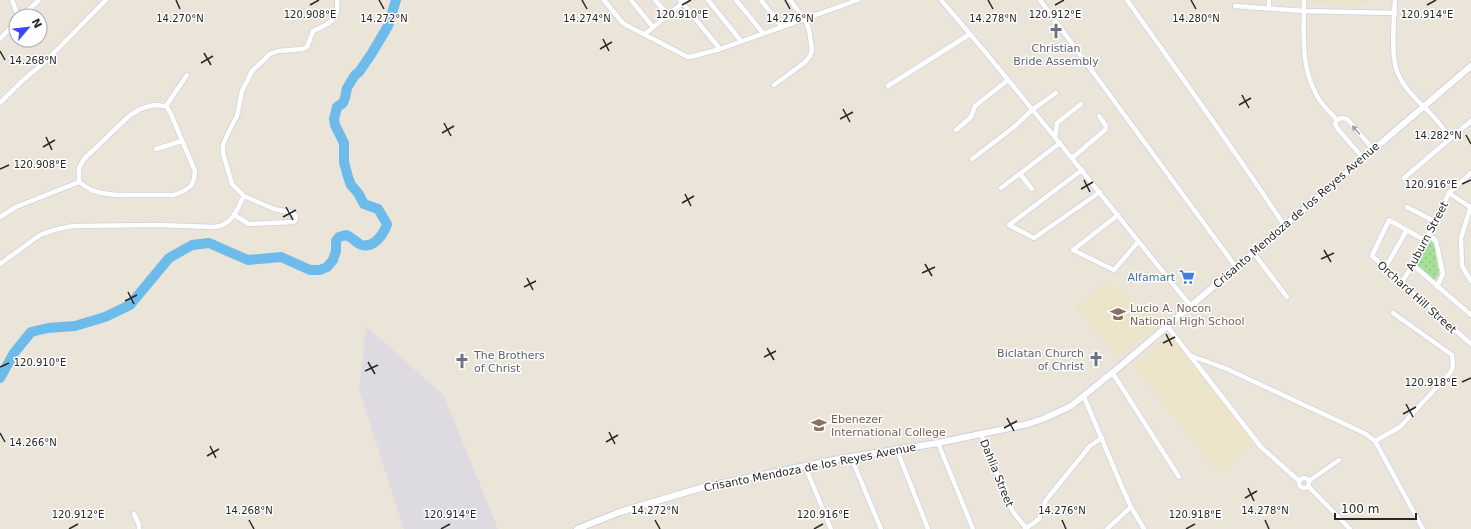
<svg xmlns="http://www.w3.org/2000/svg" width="1471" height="529" font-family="'DejaVu Sans',sans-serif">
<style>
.industrial{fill:#dddae2}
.education{fill:#ece4c8}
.park{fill:url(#park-dots)}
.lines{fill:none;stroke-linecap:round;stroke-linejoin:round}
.river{stroke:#6dbbeb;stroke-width:10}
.street-casing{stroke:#ced0e0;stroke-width:6}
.secondary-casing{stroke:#ced0e0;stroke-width:8}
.street{stroke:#fff;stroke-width:4.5}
.secondary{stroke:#fff;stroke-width:6}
.oneway{fill:#9e9e9e}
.ticks{fill:none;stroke:#272727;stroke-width:1.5}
.labels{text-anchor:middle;stroke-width:3;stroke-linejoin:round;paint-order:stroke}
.worship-label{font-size:11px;fill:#5b616d;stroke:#fff}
.street-label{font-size:11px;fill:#272727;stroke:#fff}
.shop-label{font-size:11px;fill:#366cbe;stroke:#fff;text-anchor:end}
.education-label{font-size:11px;fill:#785e54;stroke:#fff;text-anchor:start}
.ticks-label{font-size:10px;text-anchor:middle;fill:#272727;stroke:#fff;stroke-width:3;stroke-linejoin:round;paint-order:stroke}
</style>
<defs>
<pattern id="park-dots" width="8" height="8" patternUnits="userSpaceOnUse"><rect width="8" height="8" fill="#a6e096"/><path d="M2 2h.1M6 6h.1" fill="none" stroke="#8fc081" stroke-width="1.8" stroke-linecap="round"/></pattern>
</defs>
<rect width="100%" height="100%" fill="#eae4d9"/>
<path class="industrial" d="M366,326l78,70 54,133h-94l-45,-139z"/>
<g class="education">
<path d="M1313,0h60l-18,5 -42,-4z"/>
<path d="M1104,282l63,38 -49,37 -43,-49z"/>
<path d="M1170,334l84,111 -35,29 -85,-108z"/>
</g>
<path class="park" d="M1429,240l5,3 5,31 -4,6 -18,-14z"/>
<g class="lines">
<path class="river" d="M0,378l14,-25 17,-21 17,-4 27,-2 30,-9 25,-12 39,-47 23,-13 17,-2 39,17 33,-3 29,13h10l7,-3 6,-7 3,-9v-10l3,-4 7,-2c6,2 10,8 16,10 12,3 22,-11 25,-21l-9,-15 -14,-5 -6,-11 -7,-8 -3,-8 -4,-15v-19l-9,-18 -1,-6 3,-12 6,-4 2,-5 2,-10 8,-13 4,-3 13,-19 16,-27 8,-26"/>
<defs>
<g id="street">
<path d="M12,0l6,16"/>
<path d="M604,0l17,21 5,4 62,32 6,-1 26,-7 138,-49"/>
<path d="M631,0l22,27"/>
<path d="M655,0l13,15"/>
<path d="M680,0l40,49"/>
<path d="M708,0l33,41"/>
<path d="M736,0l27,33"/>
<path d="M761,0l21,27"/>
<path d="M941,0c86,99 166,204 249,305"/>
<path d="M1040,0l196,267"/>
<path d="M1127,0c53,75 107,149 157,225"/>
<path d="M1304,0c0,33 -4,66 13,96 5,9 13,16 20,24l-2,3 2,5 26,30"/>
<path d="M1395,0c-1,19 -4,50 1,68 5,18 20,31 33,44 8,8 15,17 22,26"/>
<path d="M1235,6l69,5 91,2"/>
<path d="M1269,8v-8"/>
<path d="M22,16l17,-16"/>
<path d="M645,34l41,-34"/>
<path d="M0,39l16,-17"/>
<path d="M774,85l30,-22 6,-7 2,-6 -3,-21 -4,-9 -15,-20"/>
<path d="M888,86l82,-52"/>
<path d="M0,103l23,-23 22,-18 61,-62"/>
<path d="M154,105l12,1 4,6 25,59 -1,8 -3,7 -7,5 -10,4h-57l-16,-2 -10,-3 -12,-8v-14l5,-9 45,-43 11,-7z"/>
<path d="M166,106l21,-31"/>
<path d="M1337,120l4,-2 6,1 26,30"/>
<path d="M956,130l15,-13 4,-11 33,-26"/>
<path d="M1055,138l2,-15 24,-19"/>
<path d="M156,149l26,-8"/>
<path d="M1072,158l33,-28 1,-4 -7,-10"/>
<path d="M972,159l42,-32 18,-17 24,-17"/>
<path d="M1082,170l-73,55 25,13 66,-46"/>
<path d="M1020,174l12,15"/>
<path d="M1404,178l67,-57"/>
<path d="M1001,188l59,-45"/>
<path d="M1449,193l21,14"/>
<path d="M1471,206l-10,32 1,28 9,15"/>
<path d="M1407,207l29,15"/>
<path d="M234,215l15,9 44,-2 2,-1 1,-4 -2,-4 -20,-4 -30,-13"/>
<path d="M1118,215l-45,35 41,20 24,-28"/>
<path d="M0,217l16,-10 63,-25"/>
<path d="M1429,235l7,6 7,33 -6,13"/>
<path d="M1426,241l-37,-21 -17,36 99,88"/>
<path d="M1253,252l34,45"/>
<path d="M0,264l40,-29c11,-5 21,-7 33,-9l85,-1 56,2c18,-1 23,-18 30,-31l-12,-12 -9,-31v-8l5,-12 9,-17 5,-25 10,-20 18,-17 8,-3 25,-2 4,-2 6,-16c16,-7 27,-11 24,-31"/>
<path d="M1413,265l58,50"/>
<path d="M1385,268l22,-38"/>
<path d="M1401,283l12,-18 36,-72 22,-20"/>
<path d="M1167,326l94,121 38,34"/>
<path d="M1189,355l38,14 137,64 11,8 48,88"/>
<path d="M1112,372l67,105"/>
<path d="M1084,397l41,97 6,13 13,22"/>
<path d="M981,434l32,78 14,17"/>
<path d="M1375,441l25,-14 50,-54 3,-6 -1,-12 -59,-42"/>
<path d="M938,443l35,86"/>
<path d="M897,450l31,79"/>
<path d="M851,457l30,72"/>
<path d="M805,466l26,63"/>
<circle cx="1304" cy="483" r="5"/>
<path d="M1309,481l30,-21"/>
<path d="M1308,486l42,43"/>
<path d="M134,514l5,11v4"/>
<path d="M1025,529l14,-10 7,-19 44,-54 12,-8"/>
<path d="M1107,529l24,-22"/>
</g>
<path id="secondary" d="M577,529l43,-17 84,-25 135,-28 99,-16 90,-19 15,-5 28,-13 52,-42 348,-298"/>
</defs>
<use href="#street" class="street-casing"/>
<use href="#secondary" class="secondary-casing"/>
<use href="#street" class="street"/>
<use href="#secondary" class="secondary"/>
</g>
<defs><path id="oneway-solid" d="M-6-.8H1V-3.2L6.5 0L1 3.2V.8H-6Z"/></defs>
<use class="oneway" href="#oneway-solid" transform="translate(1356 130) rotate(-131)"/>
<path class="ticks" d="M176,0l4,9M379,0l5,9M582,0l5,9M785,0l5,9M988,0l5,9M1191,0l5,9M310,5l9,-5M682,5l9,-5M1055,5l9,-5M1427,5l9,-5M603,39l6,12M600,49l12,-7M0,51l5,9M204,53l7,12M201,63l12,-7M1242,95l7,13M1239,105l12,-7M843,109l7,13M840,119l13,-7M444,123l7,13M442,133l12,-7M1466,135l5,9M46,137l6,13M43,147l12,-7M0,169l9,-4M1084,180l6,12M1462,184l9,-4M1081,189l12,-7M685,194l6,12M682,203l12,-7M286,207l7,13M283,217l13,-7M1324,250l7,12M1321,259l13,-6M925,264l7,12M922,273l13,-6M527,278l6,12M524,287l12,-6M128,292l6,12M125,301l12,-6M1166,334l6,12M1163,343l12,-6M767,348l7,12M764,357l12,-6M368,362l7,12M0,367l9,-4M365,371l13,-6M1462,382l9,-4M1406,404l7,13M1403,414l13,-7M1007,418l7,13M1004,428l13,-7M609,432l6,12M0,433l5,9M606,442l12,-7M210,446l6,12M207,456l12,-7M1248,488l6,13M1245,498l12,-7M249,520l5,9M655,520l5,9M1062,520l4,9M1265,520l4,9M69,529l9,-5M441,529l9,-5M814,529l9,-5M1186,529l9,-5"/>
<defs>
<symbol id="church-bare" viewBox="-9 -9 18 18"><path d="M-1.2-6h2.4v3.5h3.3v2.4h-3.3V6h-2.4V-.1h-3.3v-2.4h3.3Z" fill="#6b7280" stroke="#fff" stroke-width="2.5" paint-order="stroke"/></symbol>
<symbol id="supermarket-bare" viewBox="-9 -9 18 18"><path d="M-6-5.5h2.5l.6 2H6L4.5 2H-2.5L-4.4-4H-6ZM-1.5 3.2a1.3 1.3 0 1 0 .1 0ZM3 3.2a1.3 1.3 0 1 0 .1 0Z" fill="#3f7fe0" stroke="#fff" stroke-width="2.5" paint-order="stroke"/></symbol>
<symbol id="school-bare" viewBox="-9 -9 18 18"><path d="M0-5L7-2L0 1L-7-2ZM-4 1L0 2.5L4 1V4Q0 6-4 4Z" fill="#8d6e63" stroke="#fff" stroke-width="2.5" paint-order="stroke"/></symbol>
<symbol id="university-bare" viewBox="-9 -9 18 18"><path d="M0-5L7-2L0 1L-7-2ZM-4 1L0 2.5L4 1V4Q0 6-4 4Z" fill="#8d6e63" stroke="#fff" stroke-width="2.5" paint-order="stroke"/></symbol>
</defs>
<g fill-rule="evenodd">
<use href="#church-bare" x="1045" y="20" width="22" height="22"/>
<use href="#supermarket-bare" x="1176" y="266" width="22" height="22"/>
<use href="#school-bare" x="1107" y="303" width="22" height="22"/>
<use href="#church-bare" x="1085" y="348" width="22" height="22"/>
<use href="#church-bare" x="451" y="350" width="22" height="22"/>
<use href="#university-bare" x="808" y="414" width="22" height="22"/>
</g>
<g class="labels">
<g class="worship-label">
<text x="1056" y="52">Christian<tspan x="1056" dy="13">Bride Assembly</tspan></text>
<text x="1084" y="357" text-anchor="end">Biclatan Church<tspan x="1084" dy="13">of Christ</tspan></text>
<text x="474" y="359" text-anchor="start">The Brothers<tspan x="474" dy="13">of Christ</tspan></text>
</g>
<g class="street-label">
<text transform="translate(1296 215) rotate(-41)" y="4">Crisanto Mendoza de los Reyes Avenue</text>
<text transform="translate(1427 236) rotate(-62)" y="4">Auburn Street</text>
<text transform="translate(1417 297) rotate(42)" y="4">Orchard Hill Street</text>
<text transform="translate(810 467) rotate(-11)" y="4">Crisanto Mendoza de los Reyes Avenue</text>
<text transform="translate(997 473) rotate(68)" y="4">Dahlia Street</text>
</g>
<g class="shop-label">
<text x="1175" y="281">Alfamart</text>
</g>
<g class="education-label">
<text x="1130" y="312">Lucio A. Nocon<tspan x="1130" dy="13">National High School</tspan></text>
<text x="831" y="423">Ebenezer<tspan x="831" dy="13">International College</tspan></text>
</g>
</g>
<g class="ticks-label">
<text x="310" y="18">120.908°E</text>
<text x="682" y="18">120.910°E</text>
<text x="1055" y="18">120.912°E</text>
<text x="1427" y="18">120.914°E</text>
<text x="180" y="22">14.270°N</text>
<text x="384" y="22">14.272°N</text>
<text x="587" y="22">14.274°N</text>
<text x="790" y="22">14.276°N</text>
<text x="993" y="22">14.278°N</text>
<text x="1196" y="22">14.280°N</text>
<text x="33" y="64">14.268°N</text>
<text x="1438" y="139">14.282°N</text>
<text x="40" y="168">120.908°E</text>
<text x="1431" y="188">120.916°E</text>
<text x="40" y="366">120.910°E</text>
<text x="1431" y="386">120.918°E</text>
<text x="33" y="446">14.266°N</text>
<text x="249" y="514">14.268°N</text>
<text x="655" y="514">14.272°N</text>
<text x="1062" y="514">14.276°N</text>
<text x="1265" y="514">14.278°N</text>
<text x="78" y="518">120.912°E</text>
<text x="450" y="518">120.914°E</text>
<text x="823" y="518">120.916°E</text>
<text x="1195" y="518">120.918°E</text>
</g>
<g transform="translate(28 28) rotate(62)"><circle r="19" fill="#ffffff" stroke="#a9a9a9"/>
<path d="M0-3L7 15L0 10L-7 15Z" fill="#3b48f5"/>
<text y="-6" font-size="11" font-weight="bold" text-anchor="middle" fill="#272727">N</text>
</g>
<path d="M1335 513v6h81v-6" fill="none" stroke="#272727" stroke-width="2"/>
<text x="1341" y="513" font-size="12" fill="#272727" stroke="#ffffff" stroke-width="3" paint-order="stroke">100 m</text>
</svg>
